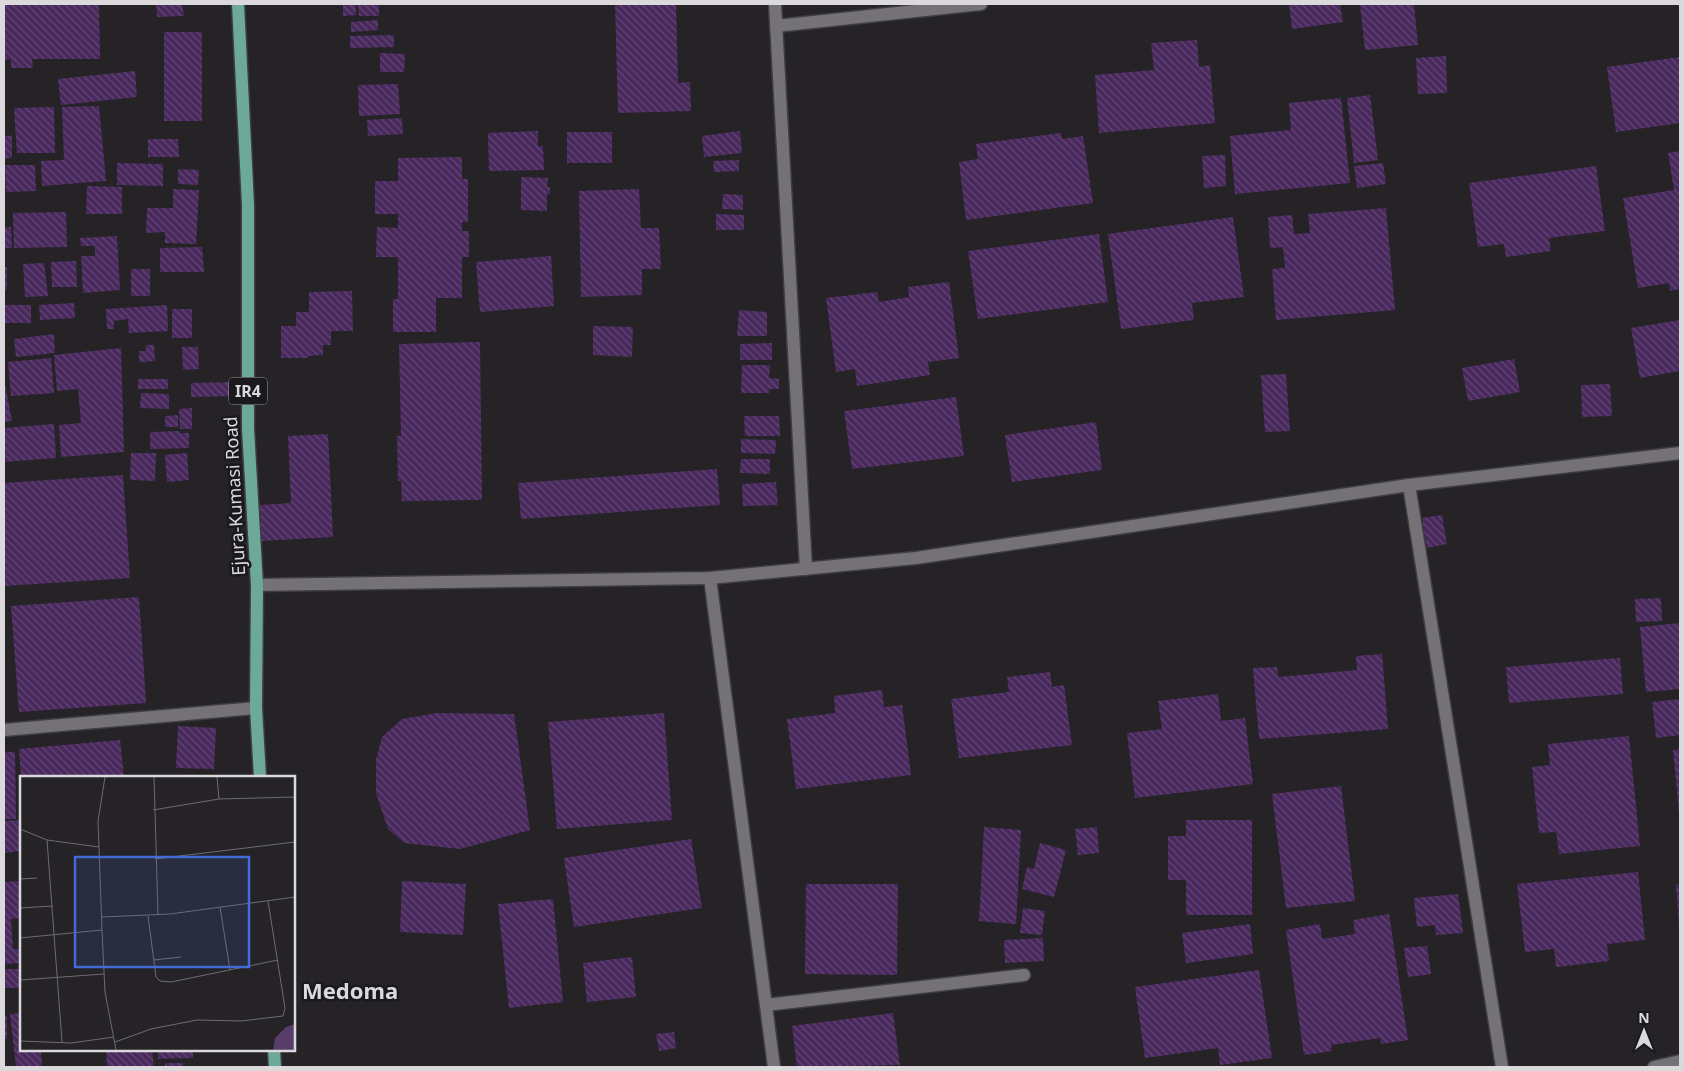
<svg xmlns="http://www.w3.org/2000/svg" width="1684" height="1071" font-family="'Noto Sans',sans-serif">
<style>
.building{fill:url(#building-back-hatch)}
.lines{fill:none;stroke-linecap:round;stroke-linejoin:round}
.street-casing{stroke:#3f3d40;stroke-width:15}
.primary-casing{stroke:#3f3d40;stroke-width:15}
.street{stroke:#757277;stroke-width:12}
.primary{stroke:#6da998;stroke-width:12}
.labels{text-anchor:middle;stroke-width:5;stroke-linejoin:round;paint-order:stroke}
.shield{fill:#1b191d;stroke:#a19fa3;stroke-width:1}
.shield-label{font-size:16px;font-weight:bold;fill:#dbd9dc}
.street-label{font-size:18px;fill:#dbd9dc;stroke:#1b191d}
.district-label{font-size:22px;font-weight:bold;fill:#dbd9dc;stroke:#1b191d}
.inset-road{fill:none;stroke:#6e6c6f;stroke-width:1}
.view{fill:#436ad9;fill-opacity:0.15;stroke:#436ad9;stroke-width:2.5}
.inset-edge{fill:none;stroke:#dbd9dc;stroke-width:2.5}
</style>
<defs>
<pattern id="building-back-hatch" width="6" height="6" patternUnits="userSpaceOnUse" patternTransform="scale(1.25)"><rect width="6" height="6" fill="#49295d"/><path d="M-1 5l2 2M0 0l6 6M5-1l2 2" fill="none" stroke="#634774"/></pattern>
</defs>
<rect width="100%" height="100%" fill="#252326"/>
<g class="building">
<path d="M4,4h95l1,55h-68l1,9h-22v-9l-7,1z"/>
<path d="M156,4h26l2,12 -27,1z"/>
<path d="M343,4h13v11l-13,1z"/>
<path d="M358,4h21v12h-20z"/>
<path d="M615,4h61l2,79 12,-1 1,29 -73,2z"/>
<path d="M1289,4h51l3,18 -51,7z"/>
<path d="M1360,4h54l4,41 -53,5z"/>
<path d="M378,20v10l-27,2v-10z"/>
<rect x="164" y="32" width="38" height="89"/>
<path d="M394,35v12l-44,1v-12z"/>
<path d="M1197,40l2,27 11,-2 5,58 -116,10 -4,-58 59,-5 -3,-27z"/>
<path d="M380,53l25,1 -1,18h-24z"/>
<path d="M1446,56l1,37 -29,1 -2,-36z"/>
<path d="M1680,57v66l-64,9 -9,-65z"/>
<path d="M135,71l2,26 -76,8 -3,-26z"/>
<path d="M398,84l2,30 -41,2 -1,-31z"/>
<path d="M1370,95l8,65 -24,3 -7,-65z"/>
<path d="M1341,98l9,85 -115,11 -5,-58 61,-6 -2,-27z"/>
<path d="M99,106l7,75 -64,5 -1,-25 23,-1 -2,-53z"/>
<path d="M54,107l1,46h-38l-3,-45z"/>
<path d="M402,118l1,16 -35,2 -1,-16z"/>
<path d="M538,131v15h5l1,24 -55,1 -1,-38z"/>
<path d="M740,131l2,22 -38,4 -2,-21z"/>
<rect x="567" y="132" width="45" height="31"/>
<path d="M1061,133l1,6 21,-3 10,67 -127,17 -7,-58 19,-3 -2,-15z"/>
<path d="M4,136h8v22l-8,1z"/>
<path d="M148,139h30l1,18h-31z"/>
<path d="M1680,151v138l-10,2 -1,-8 -31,5 -15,-90 51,-8 -6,-37z"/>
<path d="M1225,155l1,31 -22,2 -2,-32z"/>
<path d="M462,157v22h6v43h-6v9h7v26h-7v41h-26v34h-43v-33h5v-42h-22l1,-30 21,1v-14h-23v-33h23v-23z"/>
<path d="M739,160v11l-25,1 -1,-11z"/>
<path d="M117,163l46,1v22l-46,-1z"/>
<path d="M1383,163l3,21 -29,4 -3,-22z"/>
<path d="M5,165h30l1,26 -30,1z"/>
<path d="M1596,166l9,65 -56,7 2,13 -45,6 -2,-13 -26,3 -9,-64z"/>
<path d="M178,169l21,1 -1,15 -20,-1z"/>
<path d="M521,177l27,1 -1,9h3v7h-3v17l-26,-1z"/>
<path d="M87,186l35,1v27h-36z"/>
<path d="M173,189l26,1 -3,54 -31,-1v-11l-19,1 1,-25h26z"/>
<path d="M639,189l2,39h18l2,41h-19v26l-61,2 -2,-106z"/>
<path d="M723,194l20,1v15l-21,-1z"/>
<path d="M1386,208l9,102 -119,10 -4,-51 13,-1 -2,-21 -13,1 -2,-31 24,-2 2,19 16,-1 -2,-19z"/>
<path d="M66,212l1,35 -53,1 -1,-35z"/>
<path d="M716,214l28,1v15h-28z"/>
<path d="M1233,217l11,80 -52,6 2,17 -73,9 -13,-95z"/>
<path d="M4,227h7l1,21h-8z"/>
<path d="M1099,234l9,68 -130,17 -10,-68z"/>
<path d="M117,236l3,54 -37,3 -2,-37h14v-10h-14l-1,-8z"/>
<path d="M202,247l2,25h-44v-24z"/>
<path d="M551,256l3,50 -74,6 -4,-50z"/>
<path d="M76,261l1,26h-25l-1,-25z"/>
<path d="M44,263l4,33 -23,1 -2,-33z"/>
<rect x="4" y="267" width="3" height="23"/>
<rect x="131" y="269" width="19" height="27"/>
<path d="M949,282l10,76 -31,4 2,13 -73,11 -2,-17 -19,3 -10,-74 51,-6 2,10 30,-5 -1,-10z"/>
<path d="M352,291l1,40h-22v14h-8v10l-15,1v2h-27v-32h15v-14h13v-20z"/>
<path d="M74,303l1,15 -35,2 -1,-15z"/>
<rect x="4" y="305" width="27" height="18"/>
<path d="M167,305l1,26 -39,2 -1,-14 -14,2v8h-7l-1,-20z"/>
<rect x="172" y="309" width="20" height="29"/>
<path d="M739,310l28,2v24h-30z"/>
<path d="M1680,320v51l-40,7 -9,-50z"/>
<path d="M593,326l40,1 -1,30 -39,-2z"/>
<path d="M54,334l1,19 -39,4 -2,-18z"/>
<path d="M480,342l2,158 -80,1 -1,-20h-3l-1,-45h4l-2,-92z"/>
<path d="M772,343v17h-32v-16z"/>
<path d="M146,345h8l1,16 -16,1v-11h7z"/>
<path d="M182,347h16l1,22 -16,1z"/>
<path d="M121,348l3,104 -63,5 -2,-32 22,-2 -3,-34 -21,2 -3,-36z"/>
<path d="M51,358l3,35 -43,3 -3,-34z"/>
<path d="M1514,359l6,33 -52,9 -6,-33z"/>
<path d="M742,365h28l-1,13 10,1v10h-10v4h-28z"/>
<path d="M1286,374l4,57 -25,1 -4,-57z"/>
<path d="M4,378l8,43 -8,1z"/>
<rect x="138" y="379" width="30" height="10"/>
<path d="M235,382v14l-44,1v-14z"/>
<path d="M1610,384l2,32 -30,1 -1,-32z"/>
<path d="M141,393l28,1v15l-29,-1z"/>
<path d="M956,397l8,59 -112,13 -8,-58z"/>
<path d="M192,408v21h-12l-1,-20z"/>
<path d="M178,415v12h-13v-11z"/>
<path d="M744,416h35l1,20h-35z"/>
<path d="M1096,422l6,48 -90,12 -7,-47z"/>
<path d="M54,424l2,34 -52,4v-34z"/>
<path d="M179,431v2h10v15l-39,1v-17z"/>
<path d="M328,434l5,103 -72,4 -1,-36 31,-2 -3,-67z"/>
<path d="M741,439l35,1 -1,14 -34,-1z"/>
<path d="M131,453h25l-1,28 -25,-1z"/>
<path d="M187,453l2,27 -22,2 -2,-27z"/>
<path d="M741,459h29v15l-30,-1z"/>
<path d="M717,469l3,36 -199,14 -3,-36z"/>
<path d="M123,475l7,103 -126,8v-103z"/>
<path d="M776,482l2,23 -35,1 -1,-22z"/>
<path d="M1442,515l5,29 -20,4 -5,-30z"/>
<path d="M139,597l7,106 -127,9 -8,-106z"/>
<path d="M1661,598l1,23 -26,1 -1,-23z"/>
<path d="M1680,623v66l-34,3 -6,-65z"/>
<path d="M1382,654l6,75 -129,10 -6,-71 24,-1 1,10 79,-7 -1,-14z"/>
<path d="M1620,658l3,36 -114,9 -3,-36z"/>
<path d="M1050,672l2,15 12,-2 8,60 -113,13 -8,-59 58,-7 -2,-15z"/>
<path d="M882,690l2,17 18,-2 9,70 -115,14 -9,-70 48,-6 -1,-17z"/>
<path d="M1218,694l3,27 24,-3 8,66 -118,14 -8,-65 35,-4 -4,-28z"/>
<path d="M1680,699v36l-24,3 -4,-36z"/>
<path d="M437,713l77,1 16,116 -70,19 -56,-6 -16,-14 -12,-36v-33l6,-23 20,-18z"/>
<path d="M664,713l8,107 -115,9 -9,-107z"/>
<path d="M178,726l38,2 -2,41 -38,-1z"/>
<path d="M1629,736l11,110 -81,8 -3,-22 -17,1 -7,-66 18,-2 -2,-21z"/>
<path d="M120,740l4,37h-103l-2,-28z"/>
<path d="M1680,749v64h-1l-6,-63z"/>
<path d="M4,752h11l1,67h-12z"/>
<path d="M1341,786l14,115 -69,7 -14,-114z"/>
<path d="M21,820v31l-17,2v-32z"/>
<path d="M1186,820h66v95h-66v-35h-18v-44h18z"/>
<path d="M984,827l37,3 -5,94 -37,-3z"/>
<path d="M1097,827l2,26 -21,2 -3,-26z"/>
<path d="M691,839l11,69 -128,19 -10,-69z"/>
<path d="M1040,843l26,7 -12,47 -32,-8 5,-22 7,2z"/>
<path d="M1638,872l7,68 -38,4 2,17 -53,6 -2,-18 -29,3 -8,-68z"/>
<path d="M21,881v37l-10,1 2,30h8v14l-17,1v-82z"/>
<path d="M402,881l64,3 -3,51 -63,-3z"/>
<path d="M806,884h92l-1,91 -92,-1z"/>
<path d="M1680,884v40l-1,1 -3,-40z"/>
<path d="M1458,894l5,39 -27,2 -1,-10 -18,2 -3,-29z"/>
<path d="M553,899l10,103 -54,6 -11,-104z"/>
<path d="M1023,908l22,3 -3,24 -22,-2z"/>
<path d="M1389,914l19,126 -27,4 -1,-6 -49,7 1,6 -28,4 -18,-125 34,-6 2,15 33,-5 -2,-14z"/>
<path d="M1250,924l3,30 -67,9 -4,-30z"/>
<path d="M1043,938l1,23 -39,2 -1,-23z"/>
<path d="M1427,946l4,28 -23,3 -4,-29z"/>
<path d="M632,957l4,40 -49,5 -4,-39z"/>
<rect x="4" y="969" width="17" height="19"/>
<path d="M1259,970l13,88 -52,7 -2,-17 -73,10 -10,-71z"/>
<path d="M21,1013v37h20l1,17h-26l-6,-53z"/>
<path d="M893,1013l7,52 -103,2 -5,-41z"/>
<rect x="4" y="1016" width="3" height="23"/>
<path d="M674,1032l2,16 -17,3 -3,-17z"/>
<path d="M106,1050h46l2,17h-47z"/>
<path d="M158,1050h35v8l-35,1z"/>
<rect x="165" y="1063" width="18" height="4"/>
</g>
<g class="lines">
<defs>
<g id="street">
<path d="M775,4l31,565"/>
<path d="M776,26l205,-22"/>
<path d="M1409,485l93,582"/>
<path d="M710,578l64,489"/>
<path d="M257,585l453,-7 206,-20 493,-73 271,-32"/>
<path d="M4,730l252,-22"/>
<path d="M766,1005l258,-30"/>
<path d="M1654,1067l26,-6"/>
</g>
<g id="primary">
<path d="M238,4l10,201v224l9,156 -1,123 4,69"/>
<path d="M274,1050l1,17"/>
</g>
</defs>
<use href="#street" class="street-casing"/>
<use href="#primary" class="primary-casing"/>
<use href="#street" class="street"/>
<use href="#primary" class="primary"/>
</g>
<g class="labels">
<rect class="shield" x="229" y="377.5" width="38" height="27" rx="4"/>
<g class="shield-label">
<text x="248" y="397">IR4</text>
</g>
<g class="street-label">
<text transform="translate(235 496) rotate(-93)" y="6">Ejura-Kumasi Road</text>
</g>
<g class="district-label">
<text x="350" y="999">Medoma</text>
</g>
</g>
<g transform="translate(20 776)">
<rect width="275" height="275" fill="#252326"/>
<path d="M275,248v26h-22l2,-12 11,-11z" fill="#583d6b"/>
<path class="inset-road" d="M85,1l-7,44 4,109 3,62 11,58M134,1l4,138M197,1l2,22M133,34l66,-11 76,-2M0,53l27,11 52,7M27,64l15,202M135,83l140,-17M0,103l17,-1M200,131l10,63M0,132l33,-2M128,140l8,61 4,4 11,1 107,-22M82,141l68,-3 125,-17M0,162l82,-8M134,184l27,-3M0,204l84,-6M0,214v28M0,265l51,2 43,-6M95,266l36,-13 46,-9 44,1 42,-5 2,-8 -17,-107"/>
<path class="view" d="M55,81h174v110h-174z"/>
<rect width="275" height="275" class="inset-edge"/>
</g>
<rect width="1684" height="1071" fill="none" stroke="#dbd9dc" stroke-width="10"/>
<g transform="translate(1644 1031)" stroke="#1b191d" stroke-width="4" paint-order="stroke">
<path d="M0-4L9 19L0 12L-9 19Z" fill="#dbd9dc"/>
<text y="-8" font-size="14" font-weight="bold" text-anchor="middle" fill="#dbd9dc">N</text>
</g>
</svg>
